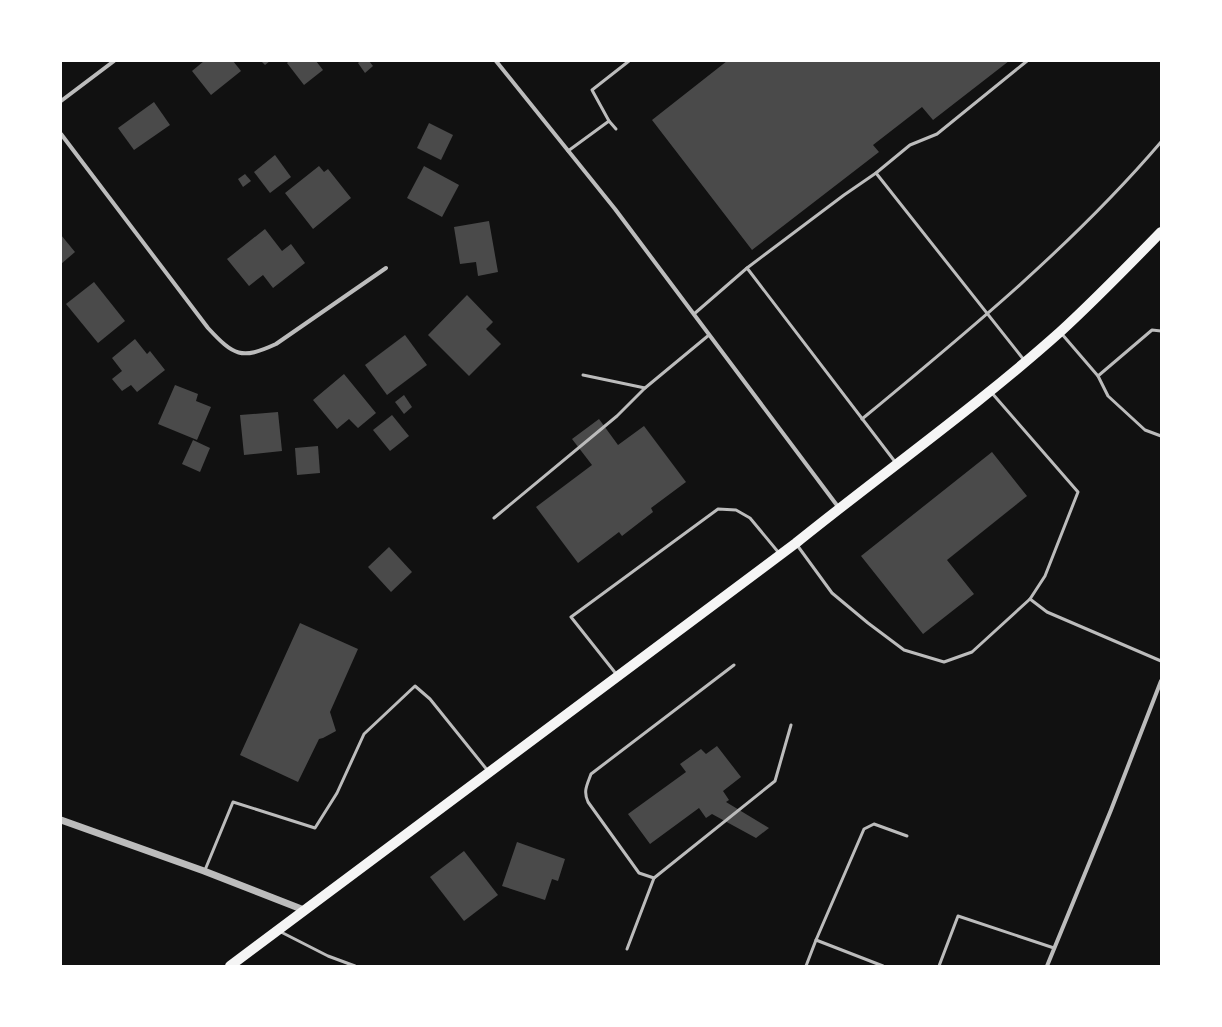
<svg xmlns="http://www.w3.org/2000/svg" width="1222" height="1027" font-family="'Exo 2',sans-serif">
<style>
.building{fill:#4a4a4a}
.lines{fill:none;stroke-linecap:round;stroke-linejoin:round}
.service{stroke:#bcbcbc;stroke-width:3}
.minor{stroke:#bcbcbc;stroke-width:4}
.tertiary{stroke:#bcbcbc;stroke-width:7}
.primary{stroke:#f5f5f5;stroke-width:10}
</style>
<rect width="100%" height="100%" fill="#111"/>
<g class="building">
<path d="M204,61h29l8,10 -30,24 -19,-24z"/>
<path d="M261,61h9l-5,4z"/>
<path d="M289,61h27l7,9 -19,15 -17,-22z"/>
<path d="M360,61h9l4,5 -8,7 -7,-10z"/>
<path d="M727,61h282l-76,59 -11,-13 -49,38 6,7 -127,98 -100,-130z"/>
<path d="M154,102l16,23 -36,25 -16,-22z"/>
<path d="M429,123l24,12 -12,25 -24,-12z"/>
<path d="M275,155l16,22 -21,16 -16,-21z"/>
<path d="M319,166l5,6 4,-3 23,29 -38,31 -28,-36z"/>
<path d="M424,166l35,19 -17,32 -35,-19z"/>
<path d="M245,174l6,7 -8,6 -5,-8z"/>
<path d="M489,221l9,51 -20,4 -2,-14 -16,2 -6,-37z"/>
<path d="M265,229l17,22 9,-7 14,19 -32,25 -10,-13 -14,11 -22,-27z"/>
<path d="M61,235l14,17 -14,12z"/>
<path d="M94,282l31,39 -27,22 -32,-39z"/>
<path d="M467,295l26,27 -7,7 15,15 -32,32 -41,-41z"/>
<path d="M405,335l22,30 -40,30 -22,-30z"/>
<path d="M135,339l12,15 3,-3 15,19 -28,22 -6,-7 -9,6 -10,-12 10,-8 -10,-13z"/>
<path d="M344,374l32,39 -18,15 -9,-9 -12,10 -24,-29z"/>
<path d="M175,385l23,9 -2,7 15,6 -14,33 -39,-16z"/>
<path d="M404,395l8,12 -8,7 -9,-12z"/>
<path d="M278,412l4,39 -38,4 -4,-40z"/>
<path d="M392,415l17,21 -19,15 -17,-21z"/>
<path d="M599,419l19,26 26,-19 42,56 -35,26 2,4 -31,24 -3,-4 -41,31 -42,-56 56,-42 -20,-26z"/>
<path d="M193,440l17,8 -10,24 -18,-8z"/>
<path d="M318,446l2,27 -23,2 -2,-27z"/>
<path d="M992,452l35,44 -80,64 27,34 -51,40 -62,-78z"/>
<path d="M389,547l23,25 -21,20 -23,-25z"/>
<path d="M300,623l58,26 -28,63 6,19 -13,7 -4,1 -21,43 -58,-27z"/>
<path d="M717,746l24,31 -18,14 6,9 -3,2 43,26 -13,10 -44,-24 -6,4 -7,-10 -49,36 -22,-30 58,-42 -6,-8 21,-15 5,5z"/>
<path d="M517,842l48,17 -7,22 -6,-2 -7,21 -43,-14z"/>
<path d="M464,851l34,44 -34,26 -34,-44z"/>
</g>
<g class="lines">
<g class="service">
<path d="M609,121l-17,-31 37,-29"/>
<path d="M568,151l41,-30 7,8"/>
<path d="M876,173l148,187"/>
<path d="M694,314l53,-46"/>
<path d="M1061,333l37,43 10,20 37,34 16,6"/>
<path d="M583,375l62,13 64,-53"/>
<path d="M1098,376l54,-46 9,1"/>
<path d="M991,392l87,100 -33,84 -15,23"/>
<path d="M862,419c104,-86 211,-174 299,-277"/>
<path d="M896,463l-149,-195 97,-73 32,-22 34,-28 27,-11 90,-73"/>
<path d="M494,518l123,-102 28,-28"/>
<path d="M797,545l35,48 36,30 36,27 40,12 28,-10 58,-53 17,13 114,49"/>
<path d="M734,665l-143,109c-4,11 -8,17 -3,28l51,71 15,5 121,-97 16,-56"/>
<path d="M617,675l-46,-58 147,-108 18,1 14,8 29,35"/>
<path d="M205,870l28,-68 82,26 22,-35 27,-59 51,-48 15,13 58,72"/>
<path d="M279,931l49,25 27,10"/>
<path d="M816,940l48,-111 10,-5 33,12"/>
<path d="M627,949l27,-71"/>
<path d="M806,966l10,-26 67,26"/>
<path d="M939,966l19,-50 96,32"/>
</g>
<g class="minor">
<path d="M496,61l119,148 224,299"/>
<path d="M61,101l53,-40"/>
<path d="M61,134l147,194c26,28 33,32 68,16l110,-76"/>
<path d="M1047,966l64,-156 50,-129"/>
</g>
<path class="tertiary" d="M61,820l143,51 100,39"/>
<path class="primary" d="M230,966l566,-423c88,-71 180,-136 264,-211 35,-32 68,-66 101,-100"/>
</g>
<rect width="1222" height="1027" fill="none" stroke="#ffffff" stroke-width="124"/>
</svg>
